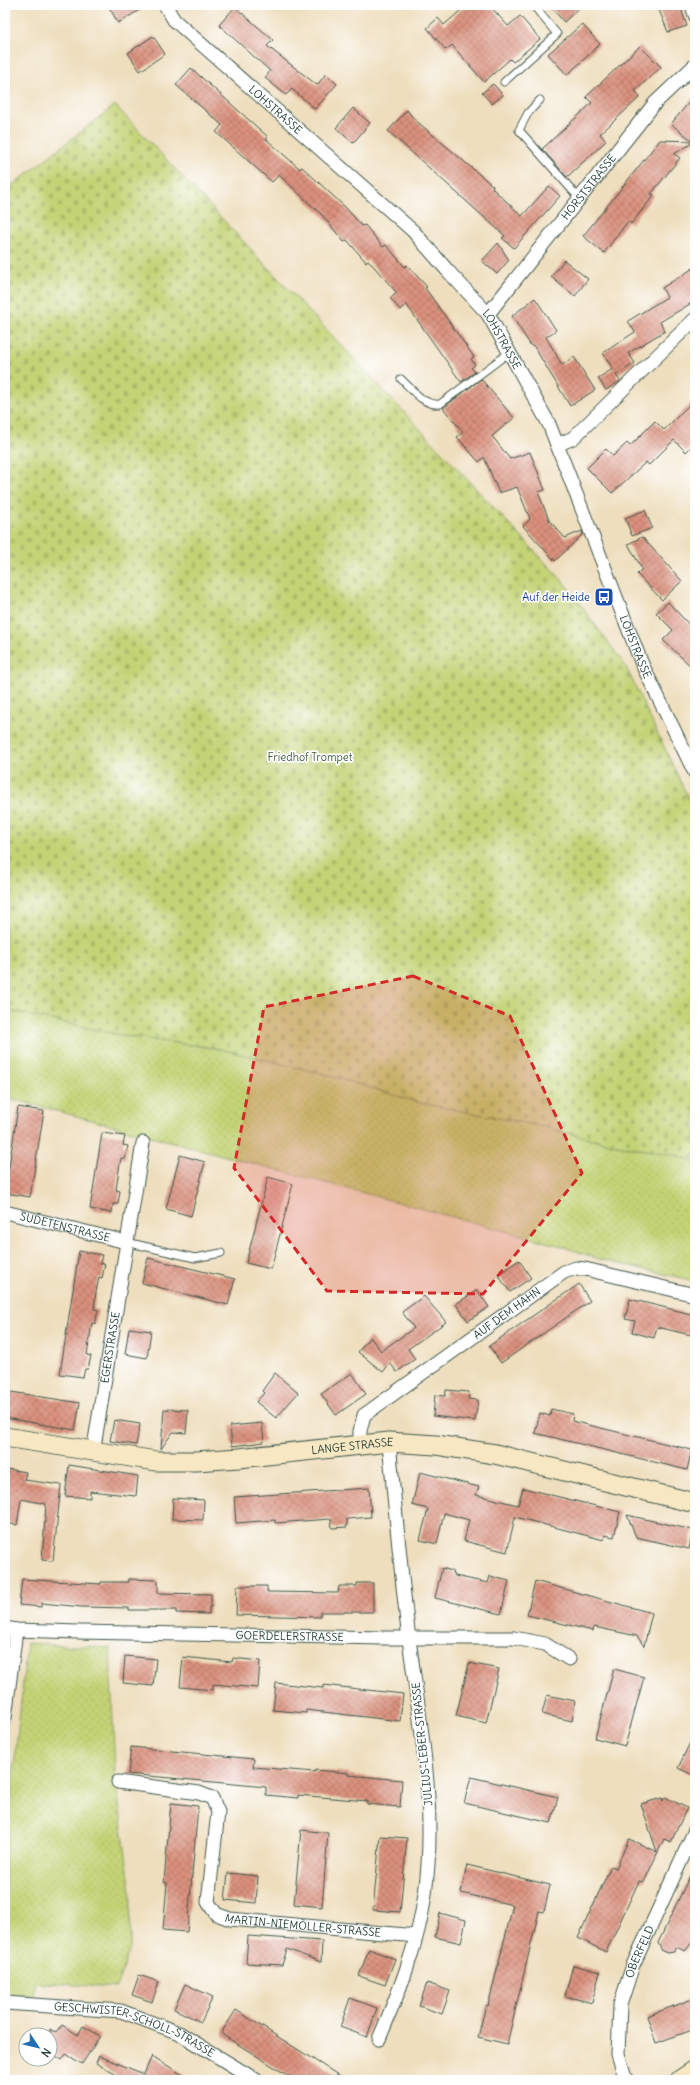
<svg xmlns="http://www.w3.org/2000/svg" width="700" height="2085" font-family="Delius,sans-serif">
<style>
.cemetery{fill:url(#cemetery-stones);stroke:#718854}
.park{fill:url(#park-dots);stroke:#718854}
.building{fill:url(#building-cross-hatch)}
.lines{fill:none;stroke-linecap:round;stroke-linejoin:round}
.lane-casing{stroke:#3e5549;stroke-width:9}
.street-casing{stroke:#3e5549;stroke-width:15}
.secondary-casing{stroke:#3e5549;stroke-width:21}
.lane{stroke:#fff;stroke-width:7}
.street{stroke:#fff;stroke-width:13}
.secondary{stroke:#f7e8c3;stroke-width:19}
.marked{fill:#d62828;fill-opacity:0.2;stroke:#d62828;stroke-width:3;stroke-dasharray:8 5;stroke-linejoin:round}
.labels{text-anchor:middle;stroke-width:3.5;stroke-linejoin:round;paint-order:stroke}
.street-label{font-size:11px;fill:#1f3d34;stroke:#fff}
.transit-label{font-size:11px;fill:#164399;stroke:#fff;text-anchor:end}
.park-label{font-size:11px;fill:#486244;stroke:#fff}
</style>
<defs>
<pattern id="cemetery-stones" width="16" height="16" patternUnits="userSpaceOnUse"><rect width="16" height="16" fill="#c3d375"/><path d="M2 7V4a2 2 0 0 1 4 0v3zM10 15v-3a2 2 0 0 1 4 0v3z" fill="#a7b666"/></pattern>
<pattern id="park-dots" width="8" height="8" patternUnits="userSpaceOnUse"><rect width="8" height="8" fill="#c3d375"/><path d="M2 2h.1M6 6h.1" fill="none" stroke="#a7b666" stroke-width="1.8" stroke-linecap="round"/></pattern>
<pattern id="building-cross-hatch" width="8" height="8" patternUnits="userSpaceOnUse"><rect width="8" height="8" fill="#db917e"/><path d="M0 0l8 8M0 8l8-8" fill="none" stroke="#b17868"/></pattern>
</defs>
<rect width="100%" height="100%" fill="#fff"/>
<filter id="ink" filterUnits="userSpaceOnUse"><feTurbulence type="fractalNoise" baseFrequency=".025" numOctaves="2"/><feDisplacementMap in="SourceGraphic" scale="8" xChannelSelector="R" yChannelSelector="G"/><feConvolveMatrix kernelMatrix="1 2 1 2 8 2 1 2 1" color-interpolation-filters="sRGB"/></filter>
<filter id="wash" filterUnits="userSpaceOnUse"><feTurbulence type="fractalNoise" baseFrequency=".012" numOctaves="4" result="noise"/><feDisplacementMap in="SourceGraphic" scale="16" xChannelSelector="R" yChannelSelector="G"/><feGaussianBlur stdDeviation="0.9" result="paint"/><feColorMatrix in="noise" values="0 0 0 0 0 0 0 0 0 0 0 0 0 0 0 0 0 1.4 0 .05"/><feComposite in="paint" operator="in"/></filter>
<g filter="url(#wash)">
<rect width="100%" height="100%" fill="#eedebd"/>
<path class="cemetery" d="M115,105l447,475 63,85 70,147v351l-15,-7 -64,-11 -76,-19 -120,-23 -96,-29 -104,-25 -95,-13 -120,-26v-819z"/>
<g class="park">
<path d="M5,1010l120,26 95,13 104,25 96,29 120,23 76,19 64,11 15,7v118l-96,-22 -38,-13 -556,-149z"/>
<path d="M27,1643l83,5 5,126 16,119 -1,55 -14,40 -82,-6v14l-29,-2v-140z"/>
</g>
<g id="blocks">
<g class="building">
<path d="M108,5h40l-30,18z"/>
<path d="M467,5h22l19,21 12,-10 20,23 -27,23 -3,-3 -26,23 -32,-37 -6,5 -19,-22 11,-10 6,7z"/>
<path d="M549,5h33l-18,17z"/>
<path d="M657,5h23l7,21 -19,6z"/>
<path d="M235,7l38,33 -6,6 50,39 9,-11 11,10 -22,25 -23,-20 -6,6 -21,-17 5,-7 -51,-46z"/>
<path d="M582,24l18,20 -33,31 -19,-21z"/>
<path d="M153,36l12,18 -25,17 -12,-18z"/>
<path d="M640,46l21,21 -26,24 5,6 -40,37 6,7 -39,36 -25,-28 50,-46 -6,-6z"/>
<path d="M191,68l77,69 -2,2 34,30 2,-2 44,41 16,18 3,-1 18,22 3,-2 19,22 2,-2 20,22 -2,1 49,69 -3,2 4,6 -4,3 4,4 -14,10 -55,-78 -6,6 -10,-12 7,-5 -29,-33 -2,2 -19,-22 -3,2 -22,-27 -43,-40 -7,7 -56,-50 6,-7 -46,-40z"/>
<path d="M493,84l10,11 -11,9 -10,-11z"/>
<path d="M695,95v48l-1,-1 -20,12 6,4 -29,36 3,1 -23,29 -3,-3 -24,32 -21,-17 77,-96 33,1 -22,-17z"/>
<path d="M353,108l17,15 -17,20 -17,-15z"/>
<path d="M407,110l7,9 79,67 -1,2 30,28 27,-30 11,10 -46,52 -12,-10 3,-2 -117,-105z"/>
<path d="M498,243l11,17 -12,14 -15,-13z"/>
<path d="M564,260l24,19 -13,17 -24,-19z"/>
<path d="M695,267v34l-35,21 5,9 -37,22 7,10 -19,12 4,6 -14,9 -8,-12 15,-9 -10,-16 32,-21 -7,-11 39,-24 -5,-9z"/>
<path d="M535,298l21,32 -10,7 16,28 12,-8 21,33 -25,16 -37,-61 -2,1 -19,-30z"/>
<path d="M481,379l33,39 -22,18 18,23 20,-7 15,38 -7,2 11,28 16,18 17,-7 1,3 -28,27 -32,-35 7,-7 -13,-32 -18,6 -15,-36 -5,5 -22,-25 6,-5 -20,-24z"/>
<path d="M695,399v44l-9,9 -12,-12 -25,25 -3,-3 -34,31 -25,-25 19,-19 7,7 14,-13 3,3 25,-25 9,9z"/>
<path d="M645,510l7,18 -20,8 -7,-18z"/>
<path d="M642,537l40,44 -20,19 -25,-26 5,-5 -14,-25z"/>
<path d="M668,602l27,29v39l-32,-30 10,-10 -17,-17z"/>
<path d="M18,1107l26,4 -14,86 -25,-4z"/>
<path d="M102,1133l23,3 -2,9 5,1 -3,13 -4,-1 -3,18 -2,14 4,1 -2,13h-5l-1,9 -22,-4z"/>
<path d="M180,1155l25,7 -14,54 -25,-7z"/>
<path d="M268,1177l25,7 -22,85 -25,-6z"/>
<path d="M79,1251l23,4 -2,8 5,1 -3,14 -3,-1 -3,15 -2,17 4,1 -3,14 -3,-1 -5,32 4,1 -3,13h-3l-2,8 -23,-3z"/>
<path d="M148,1258l87,21 -7,26 -86,-22z"/>
<path d="M519,1260l12,18 -21,14 -12,-17z"/>
<path d="M579,1284l11,17 -89,62 -12,-17z"/>
<path d="M477,1290l12,17 -21,14 -12,-17z"/>
<path d="M424,1296l22,26 -38,27 7,10 -18,13 -7,-9 -7,9 -25,-20 12,-15 11,14 33,-23 -12,-16z"/>
<path d="M630,1299l65,16v21l-38,-9 -3,11 -22,-6 3,-11 -10,-2z"/>
<path d="M129,1328l22,3 -4,27 -22,-4z"/>
<path d="M275,1373l23,20 -22,25 -20,-16 8,-9 -2,-2z"/>
<path d="M352,1373l14,21 -30,21 -15,-21z"/>
<path d="M446,1390l23,2 -1,7 10,1 -3,21 -42,-5 2,-21 10,1z"/>
<path d="M5,1391l75,12 -5,27 -70,-12z"/>
<path d="M164,1409l24,1 -2,23 -13,-1 -12,17z"/>
<path d="M551,1409l22,5 -1,7 120,29 -5,20 -152,-37 5,-20 10,3z"/>
<path d="M114,1420l26,4 -4,21 -26,-4z"/>
<path d="M262,1423l2,19 -32,4 -2,-20z"/>
<path d="M69,1465l69,11 -2,20 -46,-5v7l-25,-2z"/>
<path d="M7,1469l19,3 -2,8 37,5 -8,76 -11,-1 4,-56 -25,-5 -4,26 -12,-2v-39z"/>
<path d="M420,1472l59,15 -3,8 42,10 5,-17 97,24 -6,25 -9,-2 -1,5 -89,-23 -8,35 -43,-11 5,-21 -25,-7 -7,31 -17,-4 8,-31 -16,-4z"/>
<path d="M369,1488l2,29 -24,2v8l-15,1 -1,-9 -56,4v-3l-39,3 -2,-26z"/>
<path d="M173,1498l31,2 -1,20 -31,-1z"/>
<path d="M627,1515l66,15 -4,19 -53,-12z"/>
<path d="M442,1568l10,3 3,5 33,7 2,-7 19,5 -8,33 -66,-16z"/>
<path d="M22,1579l79,5v-2h28v-3l29,1v13l53,1v13h-2v7l-33,-1v-3h-47v-2l-47,-1 -40,-4 -1,4 -22,-2z"/>
<path d="M535,1581l117,32 -8,33 -7,-10 -43,-9 -1,4 -66,-16z"/>
<path d="M357,1583h16v29h-53v5l-84,-2 1,-29h30v6l71,1 1,-7h18z"/>
<path d="M125,1656l31,3 -3,27 -30,-3z"/>
<path d="M183,1657l49,5 1,-4 27,3 -2,27 -45,-4v6l-33,-3z"/>
<path d="M469,1663l30,6 -13,54 -30,-7z"/>
<path d="M614,1669l30,8 -19,69 -30,-8z"/>
<path d="M276,1683l47,5v-3l80,9 -3,27 -94,-11v3l-33,-3z"/>
<path d="M547,1695l28,6 -3,20 -30,-7z"/>
<path d="M695,1732v44l-17,-8z"/>
<path d="M131,1747l123,12 -1,8 62,5v-2l33,3v2l54,5 -2,27 -33,-3v-3l-69,-6v3l-32,-3v-8l-138,-13z"/>
<path d="M471,1777l87,20 -7,26 -87,-20z"/>
<path d="M665,1797l22,11 -16,34 -7,-3 -20,43 -5,-1 -33,71 -28,-14 33,-72 5,2 13,-29 28,13 -16,-48 21,-6 1,3z"/>
<path d="M171,1803l27,3 -11,126 -24,-2 4,-47 -3,-1z"/>
<path d="M301,1830l27,3 -6,74 -28,-3z"/>
<path d="M380,1836l27,2 -7,74 -27,-2z"/>
<path d="M467,1865l83,20 -6,27 -5,-1 -32,133 -29,-7 8,-32 2,1 25,-101 -52,-12z"/>
<path d="M695,1865v74l-10,12 -9,-4 -2,5 -7,1 -5,-2 -4,-8z"/>
<path d="M228,1873l30,3 -2,27 -31,-3z"/>
<path d="M440,1913l26,7 -5,23 -26,-6z"/>
<path d="M248,1936l74,5 -1,21 -34,-13 -5,16 -36,-2z"/>
<path d="M369,1949l26,10 -10,26 -26,-9z"/>
<path d="M573,1965l27,7 -8,31 -27,-7z"/>
<path d="M139,1975l20,7 -7,20 -20,-7z"/>
<path d="M427,1983l23,8 -8,23 -23,-8z"/>
<path d="M185,1984l28,13 -12,25 -27,-13z"/>
<path d="M350,1998l27,10 -10,29 -27,-10z"/>
<path d="M695,1998v31l-39,14 -9,-27z"/>
<path d="M236,2010l72,46 38,24h-51l-72,-45v-5z"/>
<path d="M62,2025l16,10 5,-9 17,10 -18,28 -16,-10 -4,6 -12,-8v-23l6,4z"/>
<path d="M99,2056l45,18 8,-18 39,24h-66l-29,-17z"/>
</g>
</g>
</g>
<g filter="url(#ink)">
<use href="#blocks" fill-opacity="0" stroke="#3e5549" stroke-width="1"/>
<g class="lines">
<defs>
<g id="lane">
<path d="M504,82l53,-48 -24,-29"/>
<path d="M540,100l-12,13 -9,17 60,68"/>
<path d="M401,379c11,10 22,27 39,25l70,-52"/>
<path d="M126,1242l69,16 26,-5"/>
</g>
<g id="street">
<path id="s1" d="M165,5l9,15 239,211 34,39 41,44 61,110 93,240 53,109"/>
<path d="M692,5l3,10"/>
<path id="s2" d="M488,314l167,-211 40,-38"/>
<path d="M557,445l16,-7 122,-119"/>
<path id="s3" d="M5,1212l121,30"/>
<path id="s4" d="M360,1444v-13l4,-16 200,-143 12,-4 9,1 110,26"/>
<path id="s5" d="M93,1453l50,-310"/>
<path id="s6" d="M5,1628l11,2 63,2 305,6h130l31,6 24,15"/>
<path d="M5,1718l11,-88"/>
<path id="s7" d="M118,1782l81,11 13,5 6,14 -10,90 8,12 14,5 186,17"/>
<path id="s8" d="M5,2003l116,8 58,22 77,47"/>
<path d="M379,2039c20,-47 39,-94 46,-145 12,-85 -5,-170 -16,-255 -8,-65 -14,-131 -20,-197"/>
<path id="s9" d="M626,2080l-8,-26 2,-49 13,-40 62,-135"/>
</g>
<g id="secondary">
<path id="s10" d="M5,1437l151,24h40l43,-3 150,-16 47,3 59,9 200,49"/>
<path d="M680,2080l15,-10"/>
</g>
</defs>
<use href="#lane" class="lane-casing"/>
<use href="#street" class="street-casing"/>
<use href="#secondary" class="secondary-casing"/>
<use href="#lane" class="lane"/>
<use href="#street" class="street"/>
<use href="#secondary" class="secondary"/>
</g>
</g>
<path class="marked" d="M413,976l97,40 72,157 -99,121 -156,-3 -93,-123 30,-161z"/>
<defs>
<symbol id="bus-square" viewBox="-11 -11 22 22"><rect x="-9" y="-9" width="18" height="18" rx="4" fill="#1a4fb4" stroke="#fff"/><path d="M-5-6H5V4H4V6H2V4H-2V6H-4V4H-5ZM-3.5-4V0h7V-4ZM-3.5 1.2v1.5H-2V1.2ZM2 1.2v1.5H3.5V1.2Z" fill="#fff"/></symbol>
</defs>
<g fill-rule="evenodd">
<use href="#bus-square" x="593" y="586" width="22" height="22"/>
</g>
<g class="labels">
<g class="street-label">
<text dy="4" stroke="none"><textPath href="#s1" startOffset="153">LOHSTRASSE</textPath></text>
<text dy="4" stroke="none"><textPath href="#s2" startOffset="162">HORSTSTRASSE</textPath></text>
<text dy="4" stroke="none"><textPath href="#s1" startOffset="477">LOHSTRASSE</textPath></text>
<text dy="4" stroke="none"><textPath href="#s1" startOffset="813">LOHSTRASSE</textPath></text>
<text dy="4" stroke="none"><textPath href="#s3" startOffset="62">SUDETENSTRASSE</textPath></text>
<text dy="4" stroke="none"><textPath href="#s4" startOffset="205">AUF DEM HAHN</textPath></text>
<text dy="4" stroke="none"><textPath href="#s5" startOffset="107">EGERSTRASSE</textPath></text>
<text dy="4" stroke="none"><textPath href="#s10" startOffset="350">LANGE STRASSE</textPath></text>
<text dy="4" stroke="none"><textPath href="#s6" startOffset="285">GOERDELERSTRASSE</textPath></text>
<text transform="translate(422 1744) rotate(-96)" y="4">JULIUS-LEBER-STRASSE</text>
<text dy="4" stroke="none"><textPath href="#s7" startOffset="304">MARTIN-NIEMÖLLER-STRASSE</textPath></text>
<text dy="4" stroke="none"><textPath href="#s9" startOffset="133">OBERFELD</textPath></text>
<text dy="4" stroke="none"><textPath href="#s8" startOffset="134">GESCHWISTER-SCHOLL-STRASSE</textPath></text>
</g>
<g class="transit-label">
<text x="590" y="601">Auf der Heide</text>
</g>
<g class="park-label">
<text x="310" y="761">Friedhof Trompet</text>
</g>
</g>
<rect width="700" height="2085" fill="none" stroke="#fff" stroke-width="20"/>
<g transform="translate(38 2047) rotate(125)"><circle r="19" fill="#ffffff" stroke="#a5b1ae"/>
<path d="M0-3L7 15L0 10L-7 15Z" fill="#1f6fb2"/>
<text y="-6" font-size="11" font-weight="bold" text-anchor="middle" fill="#1f3d34">N</text>
</g>
</svg>
